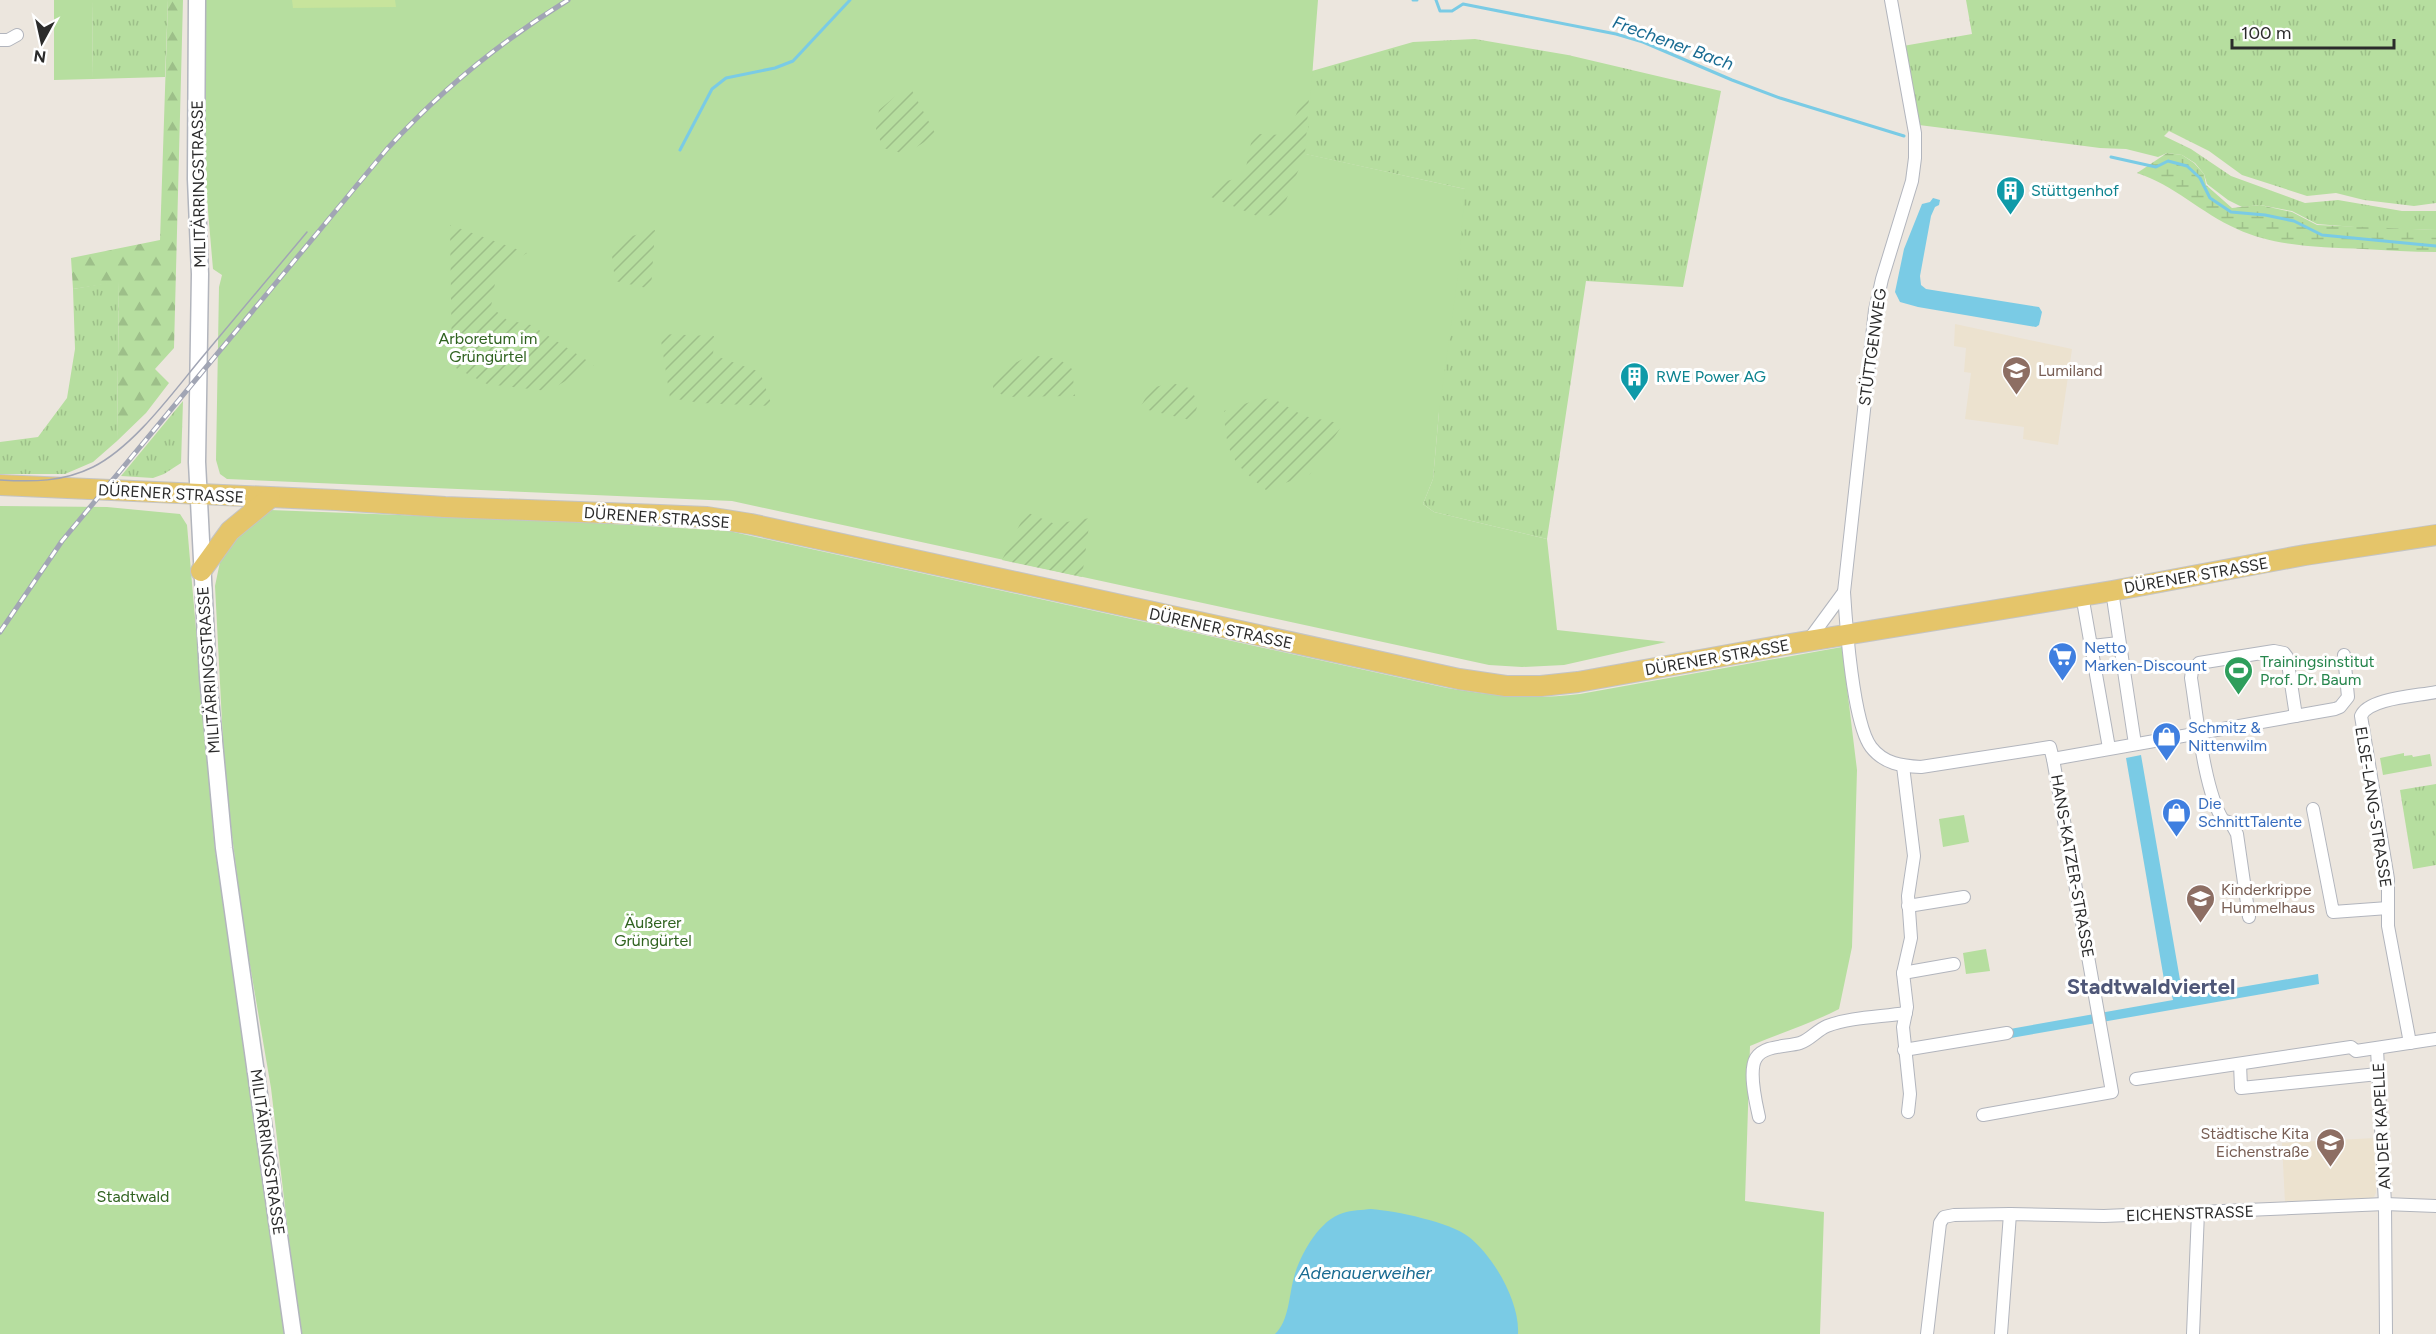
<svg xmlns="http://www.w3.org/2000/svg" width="2436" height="1334" font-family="Figtree,sans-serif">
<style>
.education{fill:#ece2cf}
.grass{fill:url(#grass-tufts);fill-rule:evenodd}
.forest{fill:url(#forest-firs)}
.wetland{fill:url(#wetland-marsh)}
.park{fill:#b6de9f}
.garden{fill:url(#garden-furrows)}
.pitch{fill:#c7e49c}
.water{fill:#7acbe5}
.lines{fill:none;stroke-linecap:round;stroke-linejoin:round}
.stream{stroke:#7acbe5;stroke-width:3}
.minor-casing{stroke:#b2b5bd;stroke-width:14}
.secondary-casing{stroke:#b2b5bd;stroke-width:19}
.primary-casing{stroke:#c4c4c4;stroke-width:22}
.minor{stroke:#fff;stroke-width:12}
.secondary{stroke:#fff;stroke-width:16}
.primary{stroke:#e5c56a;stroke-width:20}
.tram{stroke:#a1a5b4;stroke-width:1.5}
.rail-casing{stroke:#a1a5b4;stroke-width:5}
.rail{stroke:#fff;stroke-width:3;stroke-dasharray:9;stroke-linecap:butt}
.labels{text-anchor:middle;stroke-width:6;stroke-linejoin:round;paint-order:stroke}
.street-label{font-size:16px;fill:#2b2b2b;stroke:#fff}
.culture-label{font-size:16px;fill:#0d838f;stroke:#fff;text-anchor:start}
.park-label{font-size:16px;fill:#306320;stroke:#fff}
.education-label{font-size:16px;fill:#785e54;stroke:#fff;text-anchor:start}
.shop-label{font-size:16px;fill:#366cbe;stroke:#fff;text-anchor:start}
.leisure-label{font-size:16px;fill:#27864d;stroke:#fff;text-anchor:start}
.water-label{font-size:18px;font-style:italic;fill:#186b92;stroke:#fff}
.district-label{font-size:22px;font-weight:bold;fill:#4f5778;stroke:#fff}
</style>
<defs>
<pattern id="grass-tufts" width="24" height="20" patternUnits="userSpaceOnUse" patternTransform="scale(1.5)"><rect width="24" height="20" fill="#b6de9f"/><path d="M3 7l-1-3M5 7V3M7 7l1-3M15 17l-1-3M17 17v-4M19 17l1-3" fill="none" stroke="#9dbf89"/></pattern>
<pattern id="forest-firs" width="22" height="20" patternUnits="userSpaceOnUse" patternTransform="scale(1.5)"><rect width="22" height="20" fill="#b6de9f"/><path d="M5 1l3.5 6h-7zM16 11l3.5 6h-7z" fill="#9dbf89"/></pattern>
<pattern id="wetland-marsh" width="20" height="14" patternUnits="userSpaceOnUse" patternTransform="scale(1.5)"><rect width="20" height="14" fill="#b6de9f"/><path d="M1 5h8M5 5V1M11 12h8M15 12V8" fill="none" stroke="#9dbf89"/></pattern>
<pattern id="garden-furrows" width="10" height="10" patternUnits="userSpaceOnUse" patternTransform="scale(1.5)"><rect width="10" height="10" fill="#b6de9f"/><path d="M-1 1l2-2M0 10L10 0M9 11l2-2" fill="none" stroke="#9dbf89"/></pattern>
</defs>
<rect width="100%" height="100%" fill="#ece6de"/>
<g class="education">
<path d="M1955,324l117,25 -14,96 -35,-6 1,-12 -59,-8 6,-46 -7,-1 2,-24 -12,-2z"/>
<path d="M2375,1138l1,55 -2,4 -4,2 -85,4 -3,-60z"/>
</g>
<g class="grass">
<path d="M92,0h76l-3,77 -72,2z"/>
<path d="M893,0h18l403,43 -2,28 101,-29 62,-3 93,16 153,36 -38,196 -97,-6 -39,258 -113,-27 -11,-8 10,-25 6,-67zM1309,97l-4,57 160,35 -243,-7z"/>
<path d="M1966,0h470v203l-22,3 -50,-6 -28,-7 -29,3 -65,-21 -33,-24 -40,-20 -5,5 27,13 40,27 74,27 33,-3 64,11h34v19l-69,-2 -50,-4 -25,-13 -32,-6 -18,2 -14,-7 -21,-16 -3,-10 -9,-11 -13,-8 -15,-2 -9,4 -32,-8 -26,-1 -181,-23 -16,-79 69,-12z"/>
<path d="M119,281l-2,160 -24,21 -28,12h-65v-32l38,-5 29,-39 8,-49 -2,-60z"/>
<path d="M183,401l-2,62 -17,11 -11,4 -32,-2z"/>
<path d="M2436,784v81l-23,4 -13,-79z"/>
</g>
<path class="forest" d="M168,0h15l-9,348 -19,21 14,14 -23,30 -29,28 2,-159 -46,7 -2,-31 89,-18z"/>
<path class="wetland" d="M2167,153l15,2 12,8 10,11 2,11 26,23 28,-3 32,7 25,13 119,5v22c-24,0 -49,-2 -73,-3 -43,-2 -87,-2 -126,-20 -36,-16 -63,-44 -100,-56z"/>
<g class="park">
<path d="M54,0h38l1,79 -39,1z"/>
<path d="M206,0h1112l-12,154 159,35 -7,86 -19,137 -6,67 -10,25 11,8 113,27 10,91 109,12 -102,23 -42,2 -33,-2 -757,-164 -505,-22 -7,-5 -4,-14 3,-173 3,-12 -9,-6 -8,-93z"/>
<path d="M0,506l107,1 73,7 7,11 28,325 35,215 38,269h-288z"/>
<path d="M270,510l309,12 150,9 718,157c49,8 83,12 133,6l262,-47 15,123 -5,177 -13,62c-29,15 -59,24 -89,37l-5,155 79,11 -4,122h-1520l-29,-246 -27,-158 -19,-150 -10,-194 6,-29 35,-42z"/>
<path d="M2404,753v3l8,-1 1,2 17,-3 2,12 -49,9 -3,-17z"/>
<path d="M1964,815l5,27 -26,5 -4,-28z"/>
<path d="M1986,949l4,22 -24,3 -3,-21z"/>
</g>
<g class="garden">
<path d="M909,85l27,50 -31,19 -22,-6 -7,-19 3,-19z"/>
<path d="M1309,97l-4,57 -25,61 -23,1 -46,-19 11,-15 22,-5 7,-34 7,-9 27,1 6,-7 11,-29z"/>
<path d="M450,225l77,28 -30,18 -6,36 16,13 24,5 63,40 -46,26 -61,-7 -35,-18z"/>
<path d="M655,230l-4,59 -36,-8 -4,-34 21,-11z"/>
<path d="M660,334l54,2 -1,19 47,17 12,34 -71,-3 -31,-5z"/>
<path d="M1030,355l29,4 13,10 3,27 -70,1 -12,-9 1,-14z"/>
<path d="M1172,383l17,5 9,13 -4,20 -54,-13 11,-20z"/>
<path d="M1272,398l32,18 39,8 -33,50 -44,16c-33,-27 -40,-34 -42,-79l29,-10z"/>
<path d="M1026,512l29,12 35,-6 -8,59 -80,-17z"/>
</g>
<path class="pitch" d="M292,0h103l1,7 -103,1z"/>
<g class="water">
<path d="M1933,198l7,2 -1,5 -4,2 -4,9 -11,60 1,9 5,4 113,18 3,5 -3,13 -3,2 -118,-20 -18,-5 -5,-10 9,-43 18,-45 8,-2z"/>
<path d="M2141,755l42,242 135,-23 1,10 -308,54 -1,-9 163,-29 -1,-4 -5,1 -41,-239z"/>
<path d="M1371,1209c25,2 79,13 98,28 25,20 51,65 49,97h-243c14,-13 14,-39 19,-57 6,-22 25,-57 49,-64 9,-3 19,-3 28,-4z"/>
</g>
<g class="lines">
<g class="stream">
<path d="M1413,0h4"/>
<path d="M1436,0l4,11h12l11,-7 153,30 27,8 89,38 48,18 124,38"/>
<path d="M680,150l32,-61 14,-11 49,-10 18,-7 57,-61"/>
<path d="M2111,157l45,10 12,-6 19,5 13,12 10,20 21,14 34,3 29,6 28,14 114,11"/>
</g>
<defs>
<g id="minor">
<path d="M1891,0l24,133v25l-3,23 -30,98 -7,31 -31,282c2,32 9,131 27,155 13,17 31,19 50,20l129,-20 3,12 282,-50 5,-2 8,-10 -4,-42"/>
<path d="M0,40h8l9,-5"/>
<path d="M2112,591l23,153"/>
<path d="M2082,595l27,153"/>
<path d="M1808,641l36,-49"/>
<path d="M2092,646l27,-3"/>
<path d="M1903,766l11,90 -6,40 3,42 -8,35 4,34 -4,20 7,67 -2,18"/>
<path d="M2313,809l20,103 55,-4"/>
<path d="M1908,906l56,-9"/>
<path d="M2249,917l-12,-83 -6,-11 -8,-3c-19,-29 -26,-105 -32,-142l1,-7 7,-8 75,-12 10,2 3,4 9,59"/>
<path d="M1903,973l51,-9"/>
<path d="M2410,1043l-22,-117v-47l-27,-163c7,-18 56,-20 75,-24"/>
<path d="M2377,1049l8,155 1,130"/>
<path d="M1904,1050l103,-17"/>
<path d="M2240,1064l1,24 137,-14"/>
<path d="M2136,1079l215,-32 5,4 80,-12"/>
<path d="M1983,1115l129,-23 -59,-333"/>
<path d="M1759,1117c-3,-14 -11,-46 -3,-59 8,-13 31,-11 44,-15 10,-3 17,-13 27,-17 24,-9 54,-9 79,-13"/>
<path d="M1927,1334l13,-111 4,-6 10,-2 56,-1 94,2 281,-12 51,2"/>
<path d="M2001,1334l9,-120"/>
<path d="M2193,1334l5,-122"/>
</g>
<path id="secondary" d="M197,0l-1,179 4,95 -3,188 11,215 16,171 69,486"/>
<g id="primary">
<path d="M0,485l336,15 109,7 214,8 48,2 44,7 708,155 47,7h35l37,-4 206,-37 328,-54 193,-36 131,-20"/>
<path d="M201,571l29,-40 40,-33"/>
</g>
</defs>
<use href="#minor" class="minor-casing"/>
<use href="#secondary" class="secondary-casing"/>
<use href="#primary" class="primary-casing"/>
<use href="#minor" class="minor"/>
<use href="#secondary" class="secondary"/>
<use href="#primary" class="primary"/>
<path class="tram" d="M0,480c33,2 63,2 93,-13 40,-20 78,-72 106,-106 36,-43 72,-86 108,-129"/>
<defs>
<path id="rail" d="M0,632l62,-91 325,-392c53,-58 114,-108 181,-149"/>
</defs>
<use href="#rail" class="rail-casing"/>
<use href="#rail" class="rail"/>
</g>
<defs>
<symbol id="building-pin" viewBox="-11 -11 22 30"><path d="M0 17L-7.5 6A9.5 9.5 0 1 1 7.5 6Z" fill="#0f9aa8" stroke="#fff"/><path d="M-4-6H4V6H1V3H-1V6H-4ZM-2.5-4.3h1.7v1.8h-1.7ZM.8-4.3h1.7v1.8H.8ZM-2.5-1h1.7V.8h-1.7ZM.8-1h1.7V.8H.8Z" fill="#fff"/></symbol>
<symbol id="school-pin" viewBox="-11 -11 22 30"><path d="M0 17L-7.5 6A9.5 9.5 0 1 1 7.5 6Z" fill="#8d6e63" stroke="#fff"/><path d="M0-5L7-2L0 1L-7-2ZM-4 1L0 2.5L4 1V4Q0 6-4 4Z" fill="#fff"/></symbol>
<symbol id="supermarket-pin" viewBox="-11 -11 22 30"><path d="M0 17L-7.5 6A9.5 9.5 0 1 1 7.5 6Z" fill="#3f7fe0" stroke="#fff"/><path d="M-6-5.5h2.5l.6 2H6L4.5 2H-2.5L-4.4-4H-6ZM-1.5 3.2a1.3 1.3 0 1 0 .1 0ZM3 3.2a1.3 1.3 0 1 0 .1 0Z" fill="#fff"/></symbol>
<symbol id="stadium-pin" viewBox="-11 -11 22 30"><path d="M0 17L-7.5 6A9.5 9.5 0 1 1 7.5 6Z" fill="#2e9e5b" stroke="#fff"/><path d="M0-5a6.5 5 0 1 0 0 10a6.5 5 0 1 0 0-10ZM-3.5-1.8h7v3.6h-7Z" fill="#fff"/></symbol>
<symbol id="shop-pin" viewBox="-11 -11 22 30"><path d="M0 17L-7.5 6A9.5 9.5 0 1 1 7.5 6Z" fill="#3f7fe0" stroke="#fff"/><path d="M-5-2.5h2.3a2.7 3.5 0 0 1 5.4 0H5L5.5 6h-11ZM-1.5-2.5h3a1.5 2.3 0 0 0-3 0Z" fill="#fff"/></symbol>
</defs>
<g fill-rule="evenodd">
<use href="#building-pin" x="1994" y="174" width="33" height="45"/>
<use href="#school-pin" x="2000" y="354" width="33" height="45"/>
<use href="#building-pin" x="1618" y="360" width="33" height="45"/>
<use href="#supermarket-pin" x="2046" y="640" width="33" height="45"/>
<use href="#stadium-pin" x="2222" y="654" width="33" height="45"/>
<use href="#shop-pin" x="2150" y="720" width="33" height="45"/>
<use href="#shop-pin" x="2160" y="796" width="33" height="45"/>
<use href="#school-pin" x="2184" y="882" width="33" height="45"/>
<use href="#school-pin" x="2314" y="1126" width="33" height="45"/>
</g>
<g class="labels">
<g class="street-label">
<text transform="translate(198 184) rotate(-91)" y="6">MILITÄRRINGSTRASSE</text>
<text transform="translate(1872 347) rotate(-82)" y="6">STÜTTGENWEG</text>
<text transform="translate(171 493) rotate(3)" y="6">DÜRENER STRASSE</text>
<text transform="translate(657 517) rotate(4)" y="6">DÜRENER STRASSE</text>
<text transform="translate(2196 575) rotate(-10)" y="6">DÜRENER STRASSE</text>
<text transform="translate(1221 628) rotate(12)" y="6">DÜRENER STRASSE</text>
<text transform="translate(1717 657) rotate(-10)" y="6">DÜRENER STRASSE</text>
<text transform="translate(208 670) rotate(-94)" y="6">MILITÄRRINGSTRASSE</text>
<text transform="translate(2374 807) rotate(81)" y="6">ELSE-LANG-STRASSE</text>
<text transform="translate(2073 866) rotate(80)" y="6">HANS-KATZER-STRASSE</text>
<text transform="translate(2381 1126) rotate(-93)" y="6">AN DER KAPELLE</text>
<text transform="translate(268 1152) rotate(82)" y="6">MILITÄRRINGSTRASSE</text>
<text transform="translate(2190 1213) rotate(-2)" y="6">EICHENSTRASSE</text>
</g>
<g class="culture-label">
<text x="2031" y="196">Stüttgenhof</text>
<text x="1656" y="382">RWE Power AG</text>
</g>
<g class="park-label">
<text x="488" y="344">Arboretum im<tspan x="488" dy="18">Grüngürtel</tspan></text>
<text x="653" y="928">Äußerer<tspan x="653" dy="18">Grüngürtel</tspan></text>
<text x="133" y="1202">Stadtwald</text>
</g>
<g class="education-label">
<text x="2038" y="376">Lumiland</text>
<text x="2221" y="895">Kinderkrippe<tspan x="2221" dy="18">Hummelhaus</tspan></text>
<text x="2309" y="1139" text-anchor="end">Städtische Kita<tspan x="2309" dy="18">Eichenstraße</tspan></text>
</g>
<g class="shop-label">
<text x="2084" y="653">Netto<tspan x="2084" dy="18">Marken-Discount</tspan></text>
<text x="2188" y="733">Schmitz &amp;<tspan x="2188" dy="18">Nittenwilm</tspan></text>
<text x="2198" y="809">Die<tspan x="2198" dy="18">SchnittTalente</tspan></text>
</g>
<g class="leisure-label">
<text x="2260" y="667">Trainingsinstitut<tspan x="2260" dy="18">Prof. Dr. Baum</tspan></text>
</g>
<g class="water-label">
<text transform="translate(1673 43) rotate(20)" y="6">Frechener Bach</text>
<text x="1365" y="1279">Adenauerweiher</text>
</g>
<g class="district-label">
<text x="2151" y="994">Stadtwaldviertel</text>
</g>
</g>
<g transform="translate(42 42) rotate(188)" stroke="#ffffff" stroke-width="4.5" paint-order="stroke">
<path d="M0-4.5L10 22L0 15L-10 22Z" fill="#2b2b2b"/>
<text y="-9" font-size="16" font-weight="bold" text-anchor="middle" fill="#2b2b2b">N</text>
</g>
<path d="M2232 39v9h162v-9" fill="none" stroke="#2b2b2b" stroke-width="3"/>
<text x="2241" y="39" font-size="18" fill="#2b2b2b" stroke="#ffffff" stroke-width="4.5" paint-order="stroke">100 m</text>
</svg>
